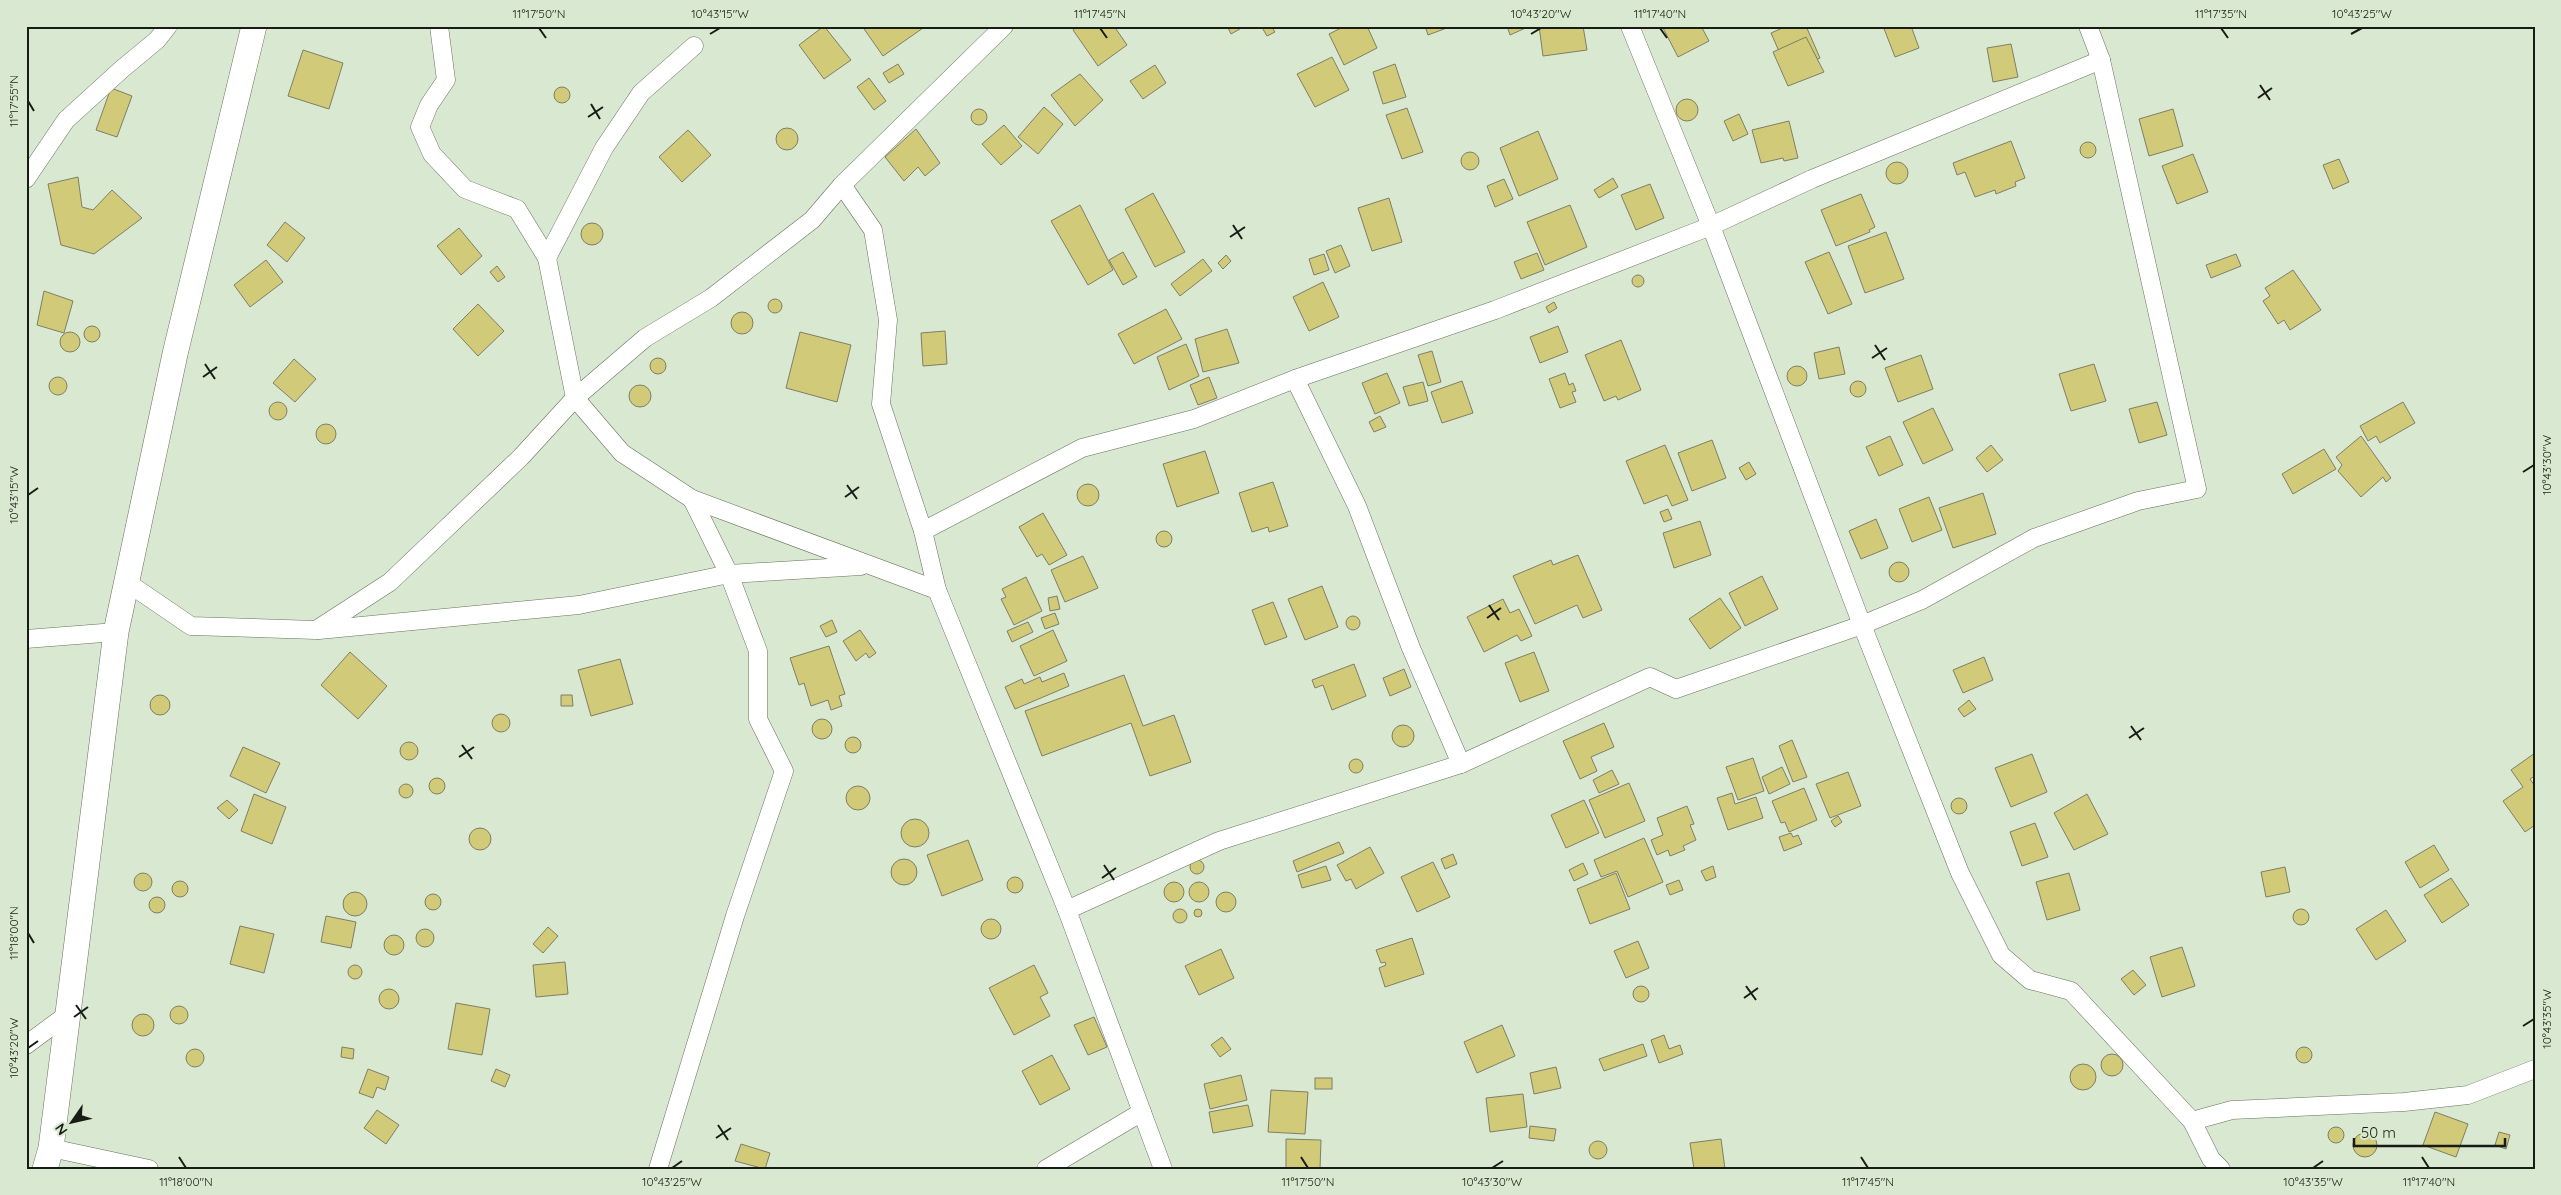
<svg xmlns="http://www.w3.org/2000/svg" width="2561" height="1195" font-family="Quicksand,sans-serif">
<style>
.building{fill:#d1cb79;stroke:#7f7e66}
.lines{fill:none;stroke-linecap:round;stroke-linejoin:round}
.street-casing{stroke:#66735e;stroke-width:19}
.secondary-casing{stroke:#66735e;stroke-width:26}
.street{stroke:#fff;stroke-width:18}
.secondary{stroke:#fff;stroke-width:25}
.ticks{fill:none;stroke:#171d14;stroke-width:2}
.neatline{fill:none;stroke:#171d14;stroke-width:2}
.ticks-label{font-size:12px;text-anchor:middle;fill:#171d14}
</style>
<rect width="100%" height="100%" fill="#d9e8d0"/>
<g class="building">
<path d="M824,26l27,34 -27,19 -25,-34z"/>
<path d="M862,26h60l1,2 -40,28z"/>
<path d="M1078,26h36l13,19 -29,21 -25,-36z"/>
<path d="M1227,26h18l-14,8z"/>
<path d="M1261,26h10l4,6 -8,4z"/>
<path d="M1345,26h22l10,22 -33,17 -15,-31z"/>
<path d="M1425,26h27l-24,9z"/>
<path d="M1507,26h23l-20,9z"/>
<path d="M1539,26h44l4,24 -44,6z"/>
<path d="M1662,26h39l8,15 -31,16z"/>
<path d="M1787,26h19l14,32 -32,14 -17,-39z"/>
<path d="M1883,26h28l8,22 -24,9z"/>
<path d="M1806,37l18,35 -36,14 -15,-34z"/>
<path d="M2011,44l7,33 -25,5 -6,-34z"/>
<path d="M303,50l40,13 -14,46 -41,-13z"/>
<path d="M1332,57l17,33 -34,17 -18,-33z"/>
<path d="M898,64l6,10 -15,9 -6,-10z"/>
<path d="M1395,64l11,33 -23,7 -10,-32z"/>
<path d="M1155,65l11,18 -23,16 -13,-18z"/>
<path d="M1080,74l23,26 -28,26 -24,-31z"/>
<path d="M869,78l17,23 -12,9 -17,-23z"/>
<circle cx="562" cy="95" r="8"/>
<path d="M111,88l21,8 -15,41 -21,-7z"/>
<circle cx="1687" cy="110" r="11"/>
<path d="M1044,107l19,17 -25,30 -20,-17z"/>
<path d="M1407,108l16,44 -21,7 -16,-44z"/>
<path d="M2173,109l10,37 -34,10 -10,-37z"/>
<circle cx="979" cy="117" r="8"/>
<path d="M1739,114l9,20 -15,7 -9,-20z"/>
<path d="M1789,121l9,37 -14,3 -1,-3 -22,5 -9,-33z"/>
<path d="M1004,125l18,21 -21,19 -19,-21z"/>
<circle cx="787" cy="139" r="11"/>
<path d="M916,129l24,34 -15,13 -7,-9 -14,14 -19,-24z"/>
<path d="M688,130l23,25 -29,27 -23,-25z"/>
<path d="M1538,131l20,48 -39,17 -19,-48z"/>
<path d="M2011,141l14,37 -10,4 1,4 -20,8 -1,-4 -20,7 -10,-25 -8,3 -4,-12z"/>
<circle cx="2088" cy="150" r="8"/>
<circle cx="1470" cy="161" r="9"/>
<path d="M2193,154l15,38 -31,12 -15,-38z"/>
<path d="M2339,159l10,23 -16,7 -10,-24z"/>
<circle cx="1897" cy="173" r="11"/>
<path d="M78,177l4,30 11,3 19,-20 30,28 -48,36 -33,-9 -13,-61z"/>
<path d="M1613,178l5,9 -19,11 -5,-8z"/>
<path d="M1504,179l9,20 -18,8 -8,-21z"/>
<path d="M1650,184l14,34 -28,12 -15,-35z"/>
<path d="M1153,193l32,59 -30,15 -30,-58z"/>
<path d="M1861,194l14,33 -6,3 1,2 -34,14 -15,-36z"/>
<path d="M1389,198l13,44 -30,9 -14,-43z"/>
<path d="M1080,205l33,65 -25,15 -37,-64z"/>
<path d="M1570,205l17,42 -42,18 -18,-43z"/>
<path d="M285,222l20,16 -18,24 -20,-17z"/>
<circle cx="592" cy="234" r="11"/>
<path d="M459,228l23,28 -21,19 -24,-29z"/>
<path d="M1886,232l18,47 -39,14 -17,-47z"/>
<path d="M1341,245l9,21 -15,7 -9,-22z"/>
<path d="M1123,252l14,25 -14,8 -14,-25z"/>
<path d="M1829,252l23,52 -24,10 -23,-52z"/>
<path d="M1537,253l7,17 -23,9 -7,-17z"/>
<path d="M1324,254l5,16 -15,5 -5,-16z"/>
<path d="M2236,254l5,12 -30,12 -5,-13z"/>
<path d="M1226,255l5,6 -8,8 -5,-6z"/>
<path d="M1203,259l9,12 -32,25 -9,-12z"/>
<path d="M266,260l17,22 -33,25 -16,-22z"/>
<path d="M497,266l8,11 -7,5 -8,-10z"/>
<path d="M2293,270l28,40 -31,20 -6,-10 -6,4 -15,-23 7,-5 -5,-8z"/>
<circle cx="1638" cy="281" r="6"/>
<path d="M1323,282l16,35 -30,14 -16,-34z"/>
<path d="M44,291l29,10 -9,32 -27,-8z"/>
<circle cx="775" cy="306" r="7"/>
<path d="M1554,302l3,6 -8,5 -3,-6z"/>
<path d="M478,304l26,27 -26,25 -25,-27z"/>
<path d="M1166,309l16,30 -48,25 -16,-30z"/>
<circle cx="742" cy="323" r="11"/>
<path d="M1558,326l10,26 -28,11 -10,-26z"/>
<circle cx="92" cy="334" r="8"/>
<path d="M1227,329l12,34 -36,9 -8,-33z"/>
<path d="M945,331l2,33 -24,2 -2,-33z"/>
<path d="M800,332l51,13 -14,57 -51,-14z"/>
<circle cx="70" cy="342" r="10"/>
<path d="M1621,340l20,50 -23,10 -2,-4 -12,5 -19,-46z"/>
<path d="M1186,344l13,32 -30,14 -12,-33z"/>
<path d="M1839,347l6,27 -26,5 -5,-26z"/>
<path d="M1432,351l9,31 -13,4 -10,-31z"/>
<path d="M1921,355l12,34 -35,13 -13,-34z"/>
<circle cx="658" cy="366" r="8"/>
<path d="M294,359l22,20 -21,23 -22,-19z"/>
<path d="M2094,364l12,37 -35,10 -12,-37z"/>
<circle cx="1797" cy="376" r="10"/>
<path d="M1387,373l13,30 -25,11 -13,-31z"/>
<path d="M1565,373l4,12 4,-2 3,8 -4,1 4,10 -16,6 -11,-29z"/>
<circle cx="58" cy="386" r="9"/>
<path d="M1209,377l8,21 -19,7 -8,-20z"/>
<circle cx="1858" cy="389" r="8"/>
<path d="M1462,381l11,32 -31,10 -11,-31z"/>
<path d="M1423,382l5,19 -19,5 -6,-19z"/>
<circle cx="640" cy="396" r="11"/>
<path d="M2157,402l10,33 -28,8 -10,-34z"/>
<path d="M2403,402l12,21 -35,20 -4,-7 -8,5 -8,-15z"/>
<circle cx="278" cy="411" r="9"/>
<path d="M1933,408l20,42 -30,14 -20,-42z"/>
<path d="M1380,416l6,11 -12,5 -5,-10z"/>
<circle cx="326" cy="434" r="10"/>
<path d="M1890,436l13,29 -24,11 -13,-29z"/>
<path d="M2361,436l30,42 -5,4 -3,-5 -22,20 -23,-26 4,-6 -6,-8z"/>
<path d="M1712,440l14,38 -34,13 -14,-38z"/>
<path d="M1665,445l23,55 -16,6 -5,-11 -23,9 -18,-43z"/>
<path d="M1991,445l12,15 -16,12 -11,-14z"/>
<path d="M2324,449l12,20 -43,25 -11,-20z"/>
<path d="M1205,451l14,42 -42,14 -14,-43z"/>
<path d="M1749,462l7,12 -10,6 -7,-12z"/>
<path d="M1273,482l15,44 -19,6 -1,-5 -16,5 -13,-39z"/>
<circle cx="1088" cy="495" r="11"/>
<path d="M1983,493l13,41 -43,14 -14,-40z"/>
<path d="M1929,497l13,33 -30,12 -13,-33z"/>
<path d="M1668,509l4,10 -8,3 -4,-10z"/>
<path d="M1043,513l24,42 -18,10 -7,-11 -5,3 -18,-30z"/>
<path d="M1876,519l12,29 -27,11 -12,-28z"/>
<path d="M1700,521l11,34 -37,13 -11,-35z"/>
<circle cx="1164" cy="539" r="8"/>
<path d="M1578,555l24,55 -19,8 -6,-13 -42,19 -22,-48 38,-16 2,5z"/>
<path d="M1083,556l15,32 -33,14 -14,-32z"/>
<circle cx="1899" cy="572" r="10"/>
<path d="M1762,576l16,33 -33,17 -16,-33z"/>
<path d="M1026,577l16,34 -28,14 -13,-26 5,-2 -4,-8z"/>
<path d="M1322,586l16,41 -33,13 -17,-41z"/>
<path d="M1057,596l3,13 -10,2 -2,-13z"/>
<path d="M1720,598l21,30 -31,21 -21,-30z"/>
<path d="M1503,599l7,14 9,-4 13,27 -11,5 -4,-6 -33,17 -17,-35z"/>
<path d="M1273,602l14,35 -22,8 -13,-35z"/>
<path d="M1055,613l4,11 -14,5 -4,-11z"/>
<circle cx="1353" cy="623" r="7"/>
<path d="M832,620l5,12 -11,5 -6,-11z"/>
<path d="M1028,622l5,10 -21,10 -5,-11z"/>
<path d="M860,630l16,23 -7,5 -3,-5 -10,8 -13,-20z"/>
<path d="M1053,630l14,31 -33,15 -14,-30z"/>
<path d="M829,646l16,48 -6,2 3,10 -11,4 -3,-10 -17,6 -7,-23 -5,2 -9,-27z"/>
<path d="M350,652l37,34 -29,33 -37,-34z"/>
<path d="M1534,652l15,39 -29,11 -15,-39z"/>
<path d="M1984,657l9,23 -30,13 -10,-23z"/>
<path d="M620,659l13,45 -42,12 -13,-46z"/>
<path d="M1354,664l12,32 -34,14 -9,-25 -8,3 -3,-8z"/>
<path d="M1404,669l7,18 -21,9 -7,-18z"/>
<path d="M1064,673l5,13 -54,23 -10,-22 17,-8 2,5 16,-7 2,5z"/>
<path d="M1124,675l19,51 31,-11 17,47 -41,14 -19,-53 -89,33 -17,-45z"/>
<path d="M561,695h11l1,11h-12z"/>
<circle cx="160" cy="705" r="10"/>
<path d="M1969,700l7,9 -12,8 -6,-8z"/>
<circle cx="501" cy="723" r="9"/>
<circle cx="822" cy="729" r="10"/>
<path d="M1604,723l10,24 -23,10 6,14 -17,8 -17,-38z"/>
<circle cx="1403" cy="736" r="11"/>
<circle cx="853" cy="745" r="8"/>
<path d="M1792,740l15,37 -14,5 -14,-36z"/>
<circle cx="409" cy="751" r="9"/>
<path d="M243,747l37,16 -14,30 -36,-17z"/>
<path d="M2535,753v23l-5,3 5,7v39l-10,7 -22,-31 20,-14 -12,-17z"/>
<path d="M2032,754l15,38 -36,15 -16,-39z"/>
<path d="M1753,758l11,33 -26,9 -12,-33z"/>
<circle cx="1356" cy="766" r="7"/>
<path d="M1782,767l8,17 -21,10 -7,-17z"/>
<path d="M1612,770l7,14 -20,9 -6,-13z"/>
<path d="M1848,772l13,34 -31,12 -14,-34z"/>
<circle cx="437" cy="786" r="8"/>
<path d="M1629,783l16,38 -40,17 -16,-38z"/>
<circle cx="406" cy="791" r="7"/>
<circle cx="858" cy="798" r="12"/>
<path d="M1804,788l13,32 -28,12 -4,-10 -4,1 -9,-22z"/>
<path d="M1732,793l3,11 21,-7 7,21 -35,12 -11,-32z"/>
<path d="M254,794l32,13 -14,37 -31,-13z"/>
<path d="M2087,794l21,40 -34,16 -20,-37z"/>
<circle cx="1959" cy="806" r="8"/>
<path d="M227,800l11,10 -9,9 -12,-11z"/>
<path d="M1584,800l15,33 -33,15 -15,-33z"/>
<path d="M1687,806l7,18 -4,1 6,15 -13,6 2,4 -15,6 -2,-6 -11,5 -6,-15 12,-5 -6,-17z"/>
<path d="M1838,816l4,6 -7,5 -4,-6z"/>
<circle cx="915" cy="833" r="14"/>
<path d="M2035,823l13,34 -26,9 -12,-34z"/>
<circle cx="480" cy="839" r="11"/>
<path d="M1791,833l2,4 5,-2 4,9 -18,7 -5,-14z"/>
<path d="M1644,838l19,44 -35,15 -11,-26 -16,6 -7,-17z"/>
<path d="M968,840l15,40 -41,16 -15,-41z"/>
<path d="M1339,842l5,11 -47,19 -4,-11z"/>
<path d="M2434,845l15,25 -29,18 -15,-26z"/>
<path d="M1370,847l14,26 -28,16 -5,-10 -5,2 -9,-16z"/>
<path d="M1453,854l4,10 -12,5 -4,-10z"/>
<circle cx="904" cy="872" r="13"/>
<circle cx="1197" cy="867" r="7"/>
<path d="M1433,862l17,35 -33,15 -16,-35z"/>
<path d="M1583,863l5,11 -14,7 -5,-11z"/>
<path d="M1326,866l5,14 -29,8 -4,-13z"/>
<path d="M1713,866l3,11 -10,4 -5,-10z"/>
<path d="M2285,867l5,25 -24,5 -5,-25z"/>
<circle cx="143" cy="882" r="9"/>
<path d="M1616,873l14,36 -40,15 -13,-35z"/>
<path d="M2069,873l11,37 -33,10 -11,-38z"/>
<circle cx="1015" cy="885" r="8"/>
<path d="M2451,878l18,27 -27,18 -18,-28z"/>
<path d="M1679,880l4,10 -13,5 -4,-10z"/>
<circle cx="180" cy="889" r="8"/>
<circle cx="1199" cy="892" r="10"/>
<circle cx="1174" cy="892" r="10"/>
<circle cx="355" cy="904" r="12"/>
<circle cx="1226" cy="902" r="10"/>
<circle cx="433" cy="902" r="8"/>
<circle cx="157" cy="905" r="8"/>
<circle cx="2301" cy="917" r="8"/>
<circle cx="1198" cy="913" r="4"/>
<circle cx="1180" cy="916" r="7"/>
<path d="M2386,910l20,31 -30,19 -20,-31z"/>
<path d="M326,916l30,6 -5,26 -30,-6z"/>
<circle cx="991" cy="929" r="10"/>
<path d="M240,926l34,8 -10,39 -34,-9z"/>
<path d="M548,927l10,9 -15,17 -10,-9z"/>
<circle cx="425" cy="938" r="9"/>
<circle cx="394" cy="945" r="10"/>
<path d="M1412,938l12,36 -39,13 -6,-19 7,-3 -1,-3 -4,1 -5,-13z"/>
<path d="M1638,941l11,27 -23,10 -12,-27z"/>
<path d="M2182,947l13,39 -33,11 -12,-40z"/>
<path d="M1221,949l13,29 -35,17 -14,-29z"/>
<path d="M565,962l3,32 -32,3 -3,-32z"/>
<circle cx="355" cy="972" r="7"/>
<path d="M1034,965l14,28 -8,4 10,19 -36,19 -25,-47z"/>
<path d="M2133,970l13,15 -12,10 -13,-16z"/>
<circle cx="1641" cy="994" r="8"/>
<circle cx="389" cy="999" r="10"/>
<path d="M456,1003l34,6 -8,46 -34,-6z"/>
<circle cx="179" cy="1015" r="9"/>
<circle cx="143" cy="1025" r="11"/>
<path d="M1094,1017l13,30 -19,8 -14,-30z"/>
<path d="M1502,1025l13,31 -38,17 -13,-31z"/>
<path d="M1664,1035l5,14 11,-4 3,9 -24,9 -8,-23z"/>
<path d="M1222,1037l9,12 -11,8 -9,-12z"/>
<path d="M1643,1044l4,12 -43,15 -5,-12z"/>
<path d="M342,1047l12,2 -1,10 -12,-2z"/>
<circle cx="2304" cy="1055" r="8"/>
<circle cx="195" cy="1058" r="9"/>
<circle cx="2112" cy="1065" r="11"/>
<path d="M1052,1055l18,34 -30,16 -18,-34z"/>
<circle cx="2083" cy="1077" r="13"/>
<path d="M1556,1067l5,21 -27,6 -4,-21z"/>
<path d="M368,1069l21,8 -4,13 -8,-3 -4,11 -14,-5z"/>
<path d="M496,1069l14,6 -5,12 -14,-6z"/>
<path d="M1241,1075l6,25 -37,9 -6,-25z"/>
<rect x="1315" y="1078" width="17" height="11"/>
<path d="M1271,1090l37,2 -3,42 -37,-2z"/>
<path d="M1523,1094l4,33 -37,5 -4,-34z"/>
<path d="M1248,1105l5,21 -40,7 -4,-21z"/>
<path d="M377,1110l22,15 -13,19 -22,-16z"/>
<path d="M2435,1112l33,12 -12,33 -33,-12z"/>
<path d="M1530,1126l26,3 -2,12 -25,-3z"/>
<circle cx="2336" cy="1135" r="8"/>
<path d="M2499,1132l11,3 -4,14 -11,-4z"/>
<circle cx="2365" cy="1145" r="12"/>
<path d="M1286,1139l35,1 -1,29h-34z"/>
<path d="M1721,1139l4,30h-31l-4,-26z"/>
<circle cx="1598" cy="1150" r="9"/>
<path d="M741,1144l29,9 -5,16 -30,-8z"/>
</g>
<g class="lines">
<defs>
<g id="street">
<path d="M439,26l7,54 -17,25 -9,22 12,27 33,35 52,20 30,49 57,-110 37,-55 53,-47"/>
<path d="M1630,26l81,200 151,399 98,248 41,82 29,25 41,11 121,130 19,38 10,10"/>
<path d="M26,179l40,-59 56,-51 35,-29 11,-14"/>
<path d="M842,185l31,45 15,90 -7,84 42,127 14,59"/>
<path d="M547,258l28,140 47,55 70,46 245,91 130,320 96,259"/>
<path d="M1295,379l62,127 54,142 50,116"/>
<path d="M923,531l159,-83 112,-29 101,-40 200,-69 216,-84 101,-47 289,-119"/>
<path d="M128,583l63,43 125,4 74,-48 131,-125 54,-59 70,-60 66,-40 101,-78 30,-35 162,-159"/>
<path d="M319,630l260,-25 150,-31 132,-8"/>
<path d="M26,639l90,-7"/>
<path d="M1067,910l152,-69 242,-77 189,-87 26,12 186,-64 60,-25 112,-62 104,-37 59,-12 -96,-429 -13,-34"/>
<path d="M26,1045l42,-31"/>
<path d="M2192,1121l40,-11 172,-8 64,-7 67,-26"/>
<path d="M51,1148l98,21"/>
<path d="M658,1169l77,-253 49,-145 -26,-52v-68l-29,-77 -37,-75"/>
<path d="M1046,1169l96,-57"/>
</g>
<path id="secondary" d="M45,1169l6,-21 65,-516 59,-278 79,-328"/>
</defs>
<use href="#street" class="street-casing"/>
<use href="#secondary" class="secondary-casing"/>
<use href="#street" class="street"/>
<use href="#secondary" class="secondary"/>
</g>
<path class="ticks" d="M539,28l7,10M1100,28l7,10M1660,28l7,10M2221,28l7,10M710,34l10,-6M1531,34l10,-6M2351,34l11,-6M2260,85l10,15M2258,98l14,-10M28,101l6,10M591,104l9,15M588,117l15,-10M1233,225l9,14M1230,237l15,-10M1875,345l10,15M1872,358l15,-10M205,364l10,15M203,377l14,-10M2523,472l11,-7M847,485l10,14M28,495l10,-7M845,497l14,-10M1489,605l10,15M1487,618l14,-10M2131,726l10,14M2129,738l15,-10M462,745l10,14M459,757l15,-10M1104,865l10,15M1102,878l14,-10M28,933l6,10M1746,986l10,14M1744,998l14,-10M76,1005l10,14M74,1017l14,-10M2523,1026l11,-7M28,1048l10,-7M718,1125l10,15M716,1138l15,-10M179,1157l7,11M1301,1157l7,11M1861,1157l7,11M2422,1157l7,11M672,1168l10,-7M1492,1168l11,-7M2313,1168l10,-7"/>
<rect width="2561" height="1195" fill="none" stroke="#d9e8d0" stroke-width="55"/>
<g transform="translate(72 1122) rotate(236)" stroke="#d9e8d0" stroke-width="4" paint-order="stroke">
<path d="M0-4L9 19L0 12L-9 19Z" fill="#171d14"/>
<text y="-8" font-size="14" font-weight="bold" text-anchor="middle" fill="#171d14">N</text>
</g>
<path d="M2354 1138v8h151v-8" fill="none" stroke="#171d14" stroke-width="2.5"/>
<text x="2361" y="1138" font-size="15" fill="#171d14" stroke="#d9e8d0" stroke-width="4" paint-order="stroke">50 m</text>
<rect x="28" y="28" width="2506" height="1140" class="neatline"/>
<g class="ticks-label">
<text x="539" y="18">11°17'50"N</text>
<text x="720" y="18">10°43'15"W</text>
<text x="1100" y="18">11°17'45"N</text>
<text x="1541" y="18">10°43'20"W</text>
<text x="1660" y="18">11°17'40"N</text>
<text x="2221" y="18">11°17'35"N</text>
<text x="2362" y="18">10°43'25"W</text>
<text transform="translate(14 101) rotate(-90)" y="4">11°17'55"N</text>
<text transform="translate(2547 465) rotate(-90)" y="4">10°43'30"W</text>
<text transform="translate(14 495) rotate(-90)" y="4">10°43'15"W</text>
<text transform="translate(14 933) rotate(-90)" y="4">11°18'00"N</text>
<text transform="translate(2547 1019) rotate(-90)" y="4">10°43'35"W</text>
<text transform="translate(14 1048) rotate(-90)" y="4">10°43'20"W</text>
<text x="186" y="1186">11°18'00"N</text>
<text x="672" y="1186">10°43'25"W</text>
<text x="1308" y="1186">11°17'50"N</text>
<text x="1492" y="1186">10°43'30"W</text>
<text x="1868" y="1186">11°17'45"N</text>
<text x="2313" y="1186">10°43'35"W</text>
<text x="2429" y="1186">11°17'40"N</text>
</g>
</svg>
